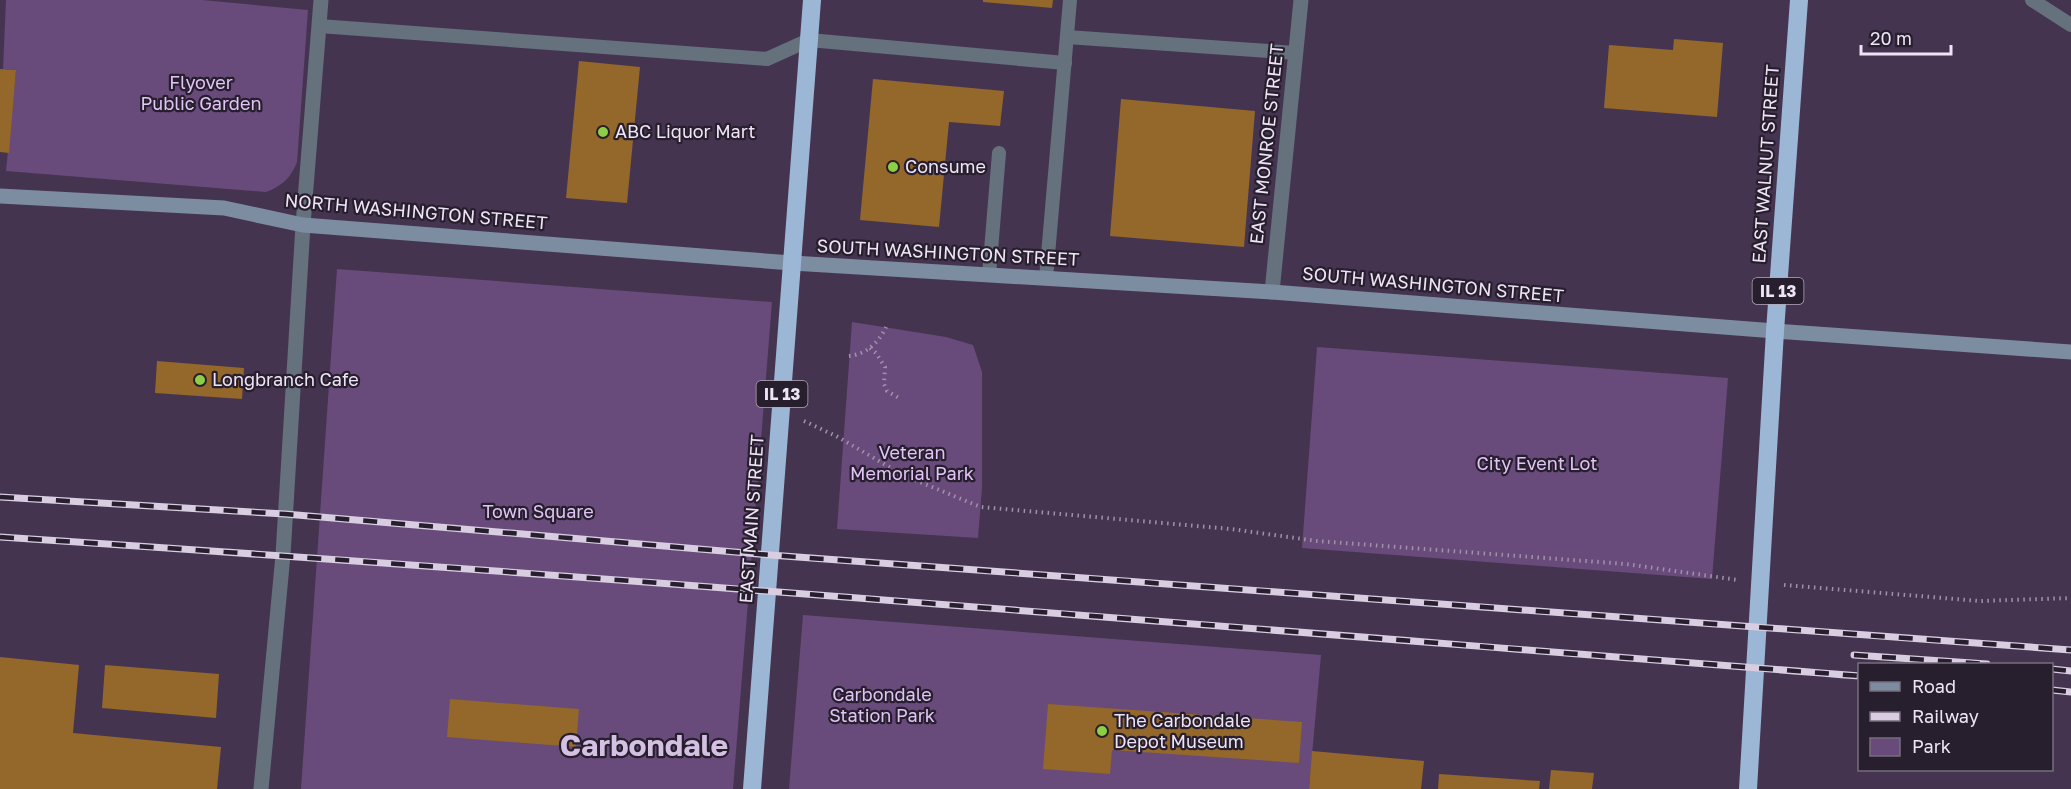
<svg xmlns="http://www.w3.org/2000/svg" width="2071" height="789" font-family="'Golos Text',sans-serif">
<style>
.green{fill:#684a7b}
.building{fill:#94672b}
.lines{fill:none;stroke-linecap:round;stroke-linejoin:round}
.path{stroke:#a093a9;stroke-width:4;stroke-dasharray:1.5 4.5;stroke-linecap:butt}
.lane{stroke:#65717d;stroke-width:14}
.street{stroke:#65717d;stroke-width:15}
.secondary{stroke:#7c8da1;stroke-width:15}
.highway{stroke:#9cb7d5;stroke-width:18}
.rail-casing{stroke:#d8cde1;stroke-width:7}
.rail{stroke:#271f2d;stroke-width:4.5;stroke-dasharray:14;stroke-linecap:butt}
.poi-dot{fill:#8dce45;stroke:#271f2d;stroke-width:2}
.labels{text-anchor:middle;stroke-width:4.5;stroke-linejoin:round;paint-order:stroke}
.shield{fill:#271f2d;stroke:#b2a9ba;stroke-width:1.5}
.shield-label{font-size:16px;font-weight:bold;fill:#eee4f6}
.park-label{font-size:18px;fill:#e1c4f6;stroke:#271f2d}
.poi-label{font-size:18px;fill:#eee4f6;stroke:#271f2d;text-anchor:start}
.street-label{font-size:18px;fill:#eee4f6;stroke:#271f2d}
.town-label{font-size:30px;font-weight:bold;fill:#d4c0e3;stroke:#271f2d}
</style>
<rect width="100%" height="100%" fill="#453450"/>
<g class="green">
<path d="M6,0h196l106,10 -11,152c-6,16 -15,24 -31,30l-260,-21 10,-101 -13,-1z"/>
<path d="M337,269l435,33 -39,487h-432z"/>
<path d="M852,322l94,15 27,8 9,27v116l-4,50 -141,-9z"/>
<path d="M1317,347l411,31 -16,201 -410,-31z"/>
<path d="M803,615l518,40 -12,134h-520z"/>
</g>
<g class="building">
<path d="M983,0h70l-1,8 -69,-6z"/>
<path d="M1674,39l49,4 -6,74 -113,-9 5,-63 64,5z"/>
<path d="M579,61l61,6 -13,136 -61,-5z"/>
<path d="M0,69l16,1 -7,83 -9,-1z"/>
<path d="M873,79l131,12 -4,35 -51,-4 -10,105 -79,-7z"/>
<path d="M1121,99l134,12 -11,136 -134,-11z"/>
<path d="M157,361l87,7 -2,31 -87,-6z"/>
<path d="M0,657l79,8 -6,68 148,14 -4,42h-217z"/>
<path d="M105,665l114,9 -3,44 -114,-10z"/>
<path d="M450,699l129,10 -3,38 -129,-10z"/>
<path d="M1048,704l254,18 -3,41 -187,-13 -2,24 -67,-5z"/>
<path d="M1312,751l112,10 -3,28h-112z"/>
<path d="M1551,770l43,3 -2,16h-43z"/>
<path d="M1439,774l101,7 -1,8h-101z"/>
</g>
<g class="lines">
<g class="path">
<path d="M870,348l6,5 9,14 -1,17 3,7 12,7"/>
<path d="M849,356c18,-2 30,-14 37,-29"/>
<path d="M804,421l32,15 69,40 76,31 250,22 86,12 309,23 112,16"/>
<path d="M1784,585l196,16 91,-3"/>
</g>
<g class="lane">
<path d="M2032,0l39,25"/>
<path d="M319,26l448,33 42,-19 256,23"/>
<path d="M1067,37l229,16"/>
<path d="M989,275l10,-122"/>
<path d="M1046,278l24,-278"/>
</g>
<g class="street">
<path d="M1272,292l29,-292"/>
<path d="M261,789l22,-234 20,-330 18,-225"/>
</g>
<path class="secondary" d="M0,196l224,12 79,17 489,38 480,29 503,39 296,21"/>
<g class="highway">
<path d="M752,789l60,-789"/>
<path d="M1748,789l27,-458 24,-331"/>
</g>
<defs>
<g id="rail">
<path d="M0,497l285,17 485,41 1301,95"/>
<path d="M0,537c620,40 1240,91 1860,139"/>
<path d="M1854,655l133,9"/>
<path d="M2052,669l19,2"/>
<path d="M2052,690l19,2"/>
</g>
</defs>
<use href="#rail" class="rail-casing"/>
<use href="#rail" class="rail"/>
</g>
<g class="poi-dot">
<circle cx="603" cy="132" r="6"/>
<circle cx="893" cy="167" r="6"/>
<circle cx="200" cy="380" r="6"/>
<circle cx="1102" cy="731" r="6"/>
</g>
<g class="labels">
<g class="shield">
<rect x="1752.5" y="278" width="51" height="26" rx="4.5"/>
<rect x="756.5" y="381" width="51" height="26" rx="4.5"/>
</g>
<g class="shield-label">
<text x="1778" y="297">IL 13</text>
<text x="782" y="400">IL 13</text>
</g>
<g class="park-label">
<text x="201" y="89">Flyover<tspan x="201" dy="21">Public Garden</tspan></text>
<text x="912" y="459">Veteran<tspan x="912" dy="21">Memorial Park</tspan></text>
<text x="1537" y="470">City Event Lot</text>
<text x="538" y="518">Town Square</text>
<text x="882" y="701">Carbondale<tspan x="882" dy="21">Station Park</tspan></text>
</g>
<g class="poi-label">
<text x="615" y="138">ABC Liquor Mart</text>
<text x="905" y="173">Consume</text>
<text x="212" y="386">Longbranch Cafe</text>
<text x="1114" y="727">The Carbondale<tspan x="1114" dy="21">Depot Museum</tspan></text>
</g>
<g class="street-label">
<text transform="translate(1267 144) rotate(-84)" y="6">EAST MONROE STREET</text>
<text transform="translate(1766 164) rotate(-86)" y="6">EAST WALNUT STREET</text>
<text transform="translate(416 212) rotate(5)" y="6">NORTH WASHINGTON STREET</text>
<text transform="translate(948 253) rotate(3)" y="6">SOUTH WASHINGTON STREET</text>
<text transform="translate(1433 285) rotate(5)" y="6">SOUTH WASHINGTON STREET</text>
<text transform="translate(752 519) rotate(-86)" y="6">EAST MAIN STREET</text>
</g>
<g class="town-label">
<text x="644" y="756">Carbondale</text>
</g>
</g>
<rect x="1858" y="663" width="195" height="108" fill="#271f2d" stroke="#776e7d" stroke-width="1.5"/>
<rect x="1870" y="682" width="30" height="9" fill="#7c8da1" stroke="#776e7d" stroke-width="1.5"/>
<text x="1912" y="693" font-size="18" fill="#eee4f6">Road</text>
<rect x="1870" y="712" width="30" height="9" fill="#d8cde1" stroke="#776e7d" stroke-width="1.5"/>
<text x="1912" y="723" font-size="18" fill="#eee4f6">Railway</text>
<rect x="1870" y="738" width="30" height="18" fill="#684a7b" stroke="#776e7d" stroke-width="1.5"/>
<text x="1912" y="753" font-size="18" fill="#eee4f6">Park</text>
<path d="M1861 45v9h90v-9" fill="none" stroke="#eee4f6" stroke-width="3"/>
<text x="1870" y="45" font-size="18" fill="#eee4f6" stroke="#271f2d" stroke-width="4.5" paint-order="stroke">20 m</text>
</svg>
